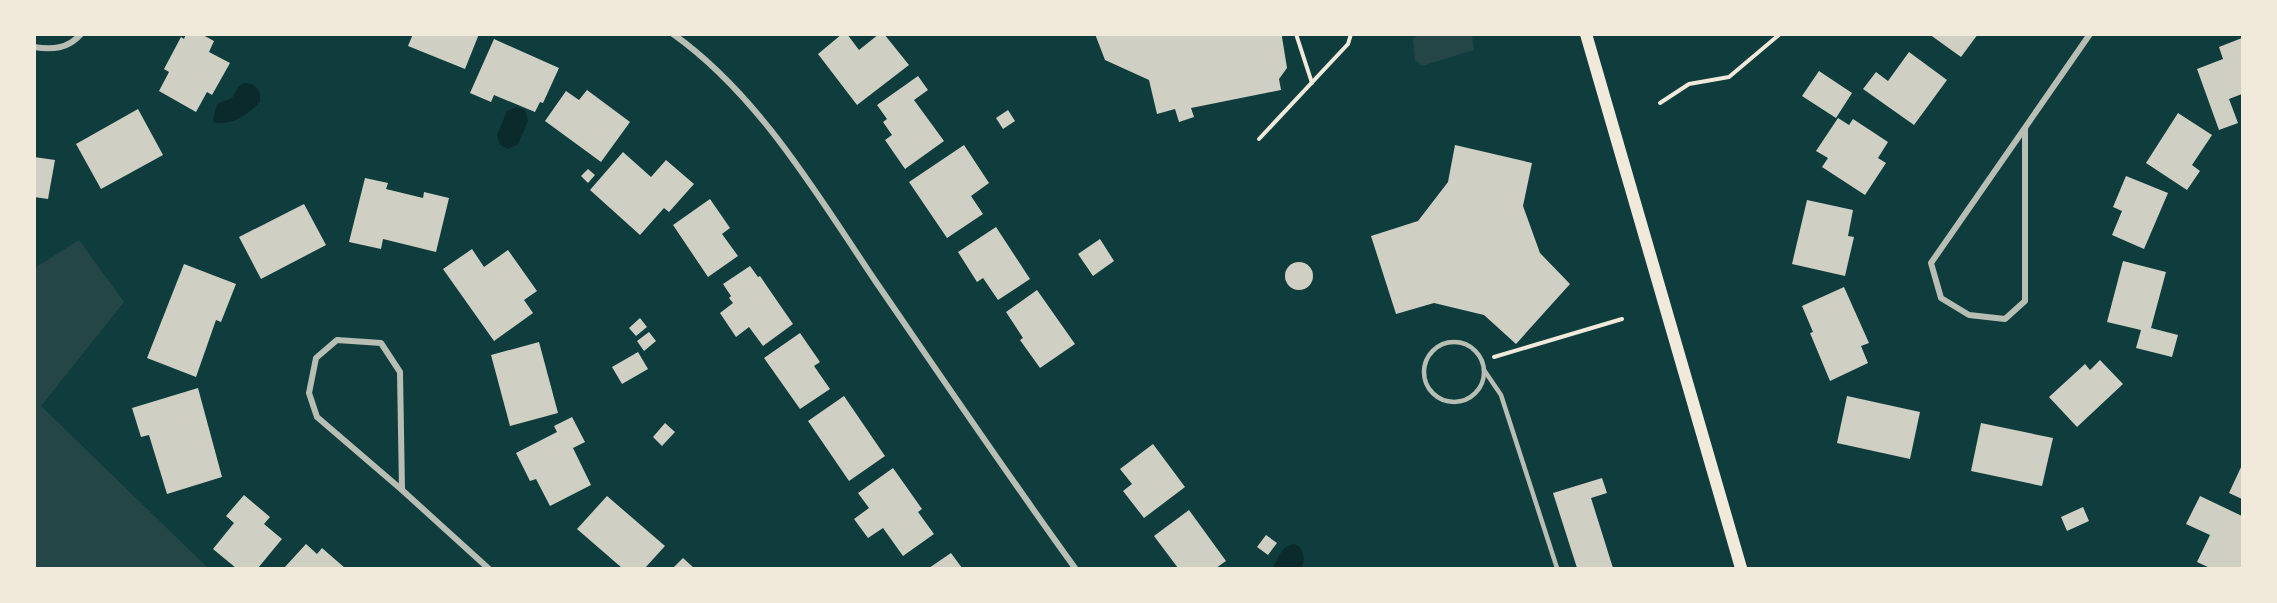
<svg xmlns="http://www.w3.org/2000/svg" width="2277" height="603" font-family="Bitter,serif">
<style>
.green{fill:#244646}
.water{fill:#0a2a2b}
.building{fill:#cfcfc3}
.lines{fill:none;stroke-linecap:round;stroke-linejoin:round}
.path{stroke:#f1e9da;stroke-width:4}
.service{stroke:#b8beb3;stroke-width:4.5}
.minor{stroke:#b8beb3;stroke-width:6}
.secondary{stroke:#f1e9da;stroke-width:12}
</style>
<rect width="100%" height="100%" fill="#0f3d3e"/>
<g class="green">
<path d="M1418,34l54,1 2,15 -52,16 -7,-6 -2,-21z"/>
<path d="M79,240l45,62 -83,104 167,162h-173v-300z"/>
</g>
<g class="water">
<path d="M245,83c12,1 16,7 15,19 -13,13 -25,22 -45,21l-2,-3 4,-16 15,-6 7,-12z"/>
<path d="M517,107l8,3 3,11 -10,23 -10,5 -8,-4 -3,-10 10,-24z"/>
<path d="M1294,544c11,4 11,14 8,24h-30c8,-10 7,-21 22,-24z"/>
</g>
<g class="building">
<path d="M186,34h15l13,7 -5,11 21,11 -18,32 -5,-3 -11,20 -37,-21 10,-19 -5,-3 17,-32 3,2z"/>
<path d="M413,34h66l-14,35 -57,-23z"/>
<path d="M842,34h5l12,16 20,-16h5l25,31 -52,40 -39,-51z"/>
<path d="M1095,34h188l-1,3 5,31 -8,11 2,11 -90,18 3,9 -15,5 -4,-13 -18,5 -8,-34 -44,-20z"/>
<path d="M1929,34h49l-17,23z"/>
<path d="M2242,38v56l-13,5 9,24 -19,7 -22,-61 26,-10 -4,-12z"/>
<path d="M494,39l65,29 -16,35 -3,-1 -5,10 -41,-17 -3,7 -21,-9z"/>
<path d="M1909,52l38,28 -33,45 -51,-36 13,-17 12,9z"/>
<path d="M1819,71l33,22 -16,25 -34,-22z"/>
<path d="M918,76l10,14 -14,10 30,41 -39,28 -20,-29 7,-5 -9,-13 4,-3 -10,-14z"/>
<path d="M587,90l43,32 -29,40 -56,-41 21,-30 13,9z"/>
<path d="M138,109l25,46 -62,34 -25,-45z"/>
<path d="M1008,110l7,11 -12,8 -7,-11z"/>
<path d="M2178,113l34,22 -20,30 8,6 -13,19 -41,-27z"/>
<path d="M1838,118l11,7 4,-6 35,23 -10,16 8,5 -21,32 -43,-28 6,-9 -12,-7z"/>
<path d="M964,145l25,38 -18,13 12,18 -36,24 -38,-56z"/>
<path d="M1455,145l77,18 -9,43 17,47 30,31 -54,60 -32,-29 -50,-12 -38,11 -25,-78 47,-15 30,-39z"/>
<path d="M623,152l28,25 15,-17 28,24 -25,28 -5,-4 -24,27 -50,-45z"/>
<path d="M34,157l21,3 -7,39 -14,-2z"/>
<path d="M588,169l7,6 -7,8 -7,-7z"/>
<path d="M2126,176l42,17 -24,56 -32,-14 10,-24 -9,-4z"/>
<path d="M365,178l23,5 -2,6 37,9 1,-6 25,6 -13,54 -53,-13 -2,10 -32,-7z"/>
<path d="M710,199l20,29 -8,6 16,22 -30,21 -35,-52z"/>
<path d="M1807,200l46,10 -5,26 6,1 -9,39 -53,-12z"/>
<path d="M304,204l22,41 -65,34 -22,-42z"/>
<path d="M996,227l34,52 -32,21 -15,-22 -6,4 -19,-30z"/>
<path d="M1100,239l14,22 -21,15 -15,-22z"/>
<path d="M472,249l12,18 24,-17 29,41 -13,9 9,13 -39,28 -51,-72z"/>
<path d="M2123,261l43,11 -15,56 27,7 -6,22 -36,-9 5,-18 -34,-8z"/>
<circle cx="1299" cy="276" r="14"/>
<path d="M184,264l52,20 -15,38 -5,-2 -20,57 -49,-19z"/>
<path d="M750,266l8,11 2,-1 33,48 -30,22 -14,-19 -13,10 -16,-24 13,-10 -4,-5 2,-2 -8,-12z"/>
<path d="M1844,287l25,56 -8,3 7,17 -38,18 -20,-48 3,-1 -11,-26z"/>
<path d="M1037,290l38,54 -35,24 -20,-28 3,-2 -17,-26z"/>
<path d="M640,318l7,9 -11,9 -7,-8z"/>
<path d="M649,332l7,9 -12,10 -7,-10z"/>
<path d="M800,333l20,29 -6,4 16,23 -30,20 -36,-51z"/>
<path d="M539,342l19,71 -48,13 -19,-71z"/>
<path d="M638,352l10,17 -26,15 -10,-17z"/>
<path d="M2100,360l23,24 -46,43 -28,-30 36,-33 5,6z"/>
<path d="M198,388l24,89 -55,17 -18,-59 -8,2 -9,-29z"/>
<path d="M844,396l41,60 -36,25 -41,-60z"/>
<path d="M1847,396l73,16 -10,47 -73,-16z"/>
<path d="M572,417l13,25 -12,6 18,37 -41,21 -14,-27 -6,2 -14,-28 41,-21 -3,-6z"/>
<path d="M665,423l10,9 -13,14 -9,-9z"/>
<path d="M1981,423l72,15 -11,48 -71,-15z"/>
<path d="M1153,444l32,43 -41,31 -21,-27 9,-7 -12,-15z"/>
<path d="M2242,465v34l-13,-6z"/>
<path d="M893,468l29,41 -4,3 16,22 -31,22 -20,-28 -15,10 -14,-19 15,-11 -11,-15z"/>
<path d="M1602,478l5,15 -16,5 22,70h-36l-24,-75z"/>
<path d="M244,495l26,22 -6,7 18,15 -24,29h-22l-23,-19 21,-26 -8,-7z"/>
<path d="M607,496l58,50 -20,22h-23l-45,-39z"/>
<path d="M2200,496l42,20v52h-32l-13,-6 13,-27 -24,-11z"/>
<path d="M2083,507l6,14 -22,10 -6,-14z"/>
<path d="M1189,510l37,51 -10,7h-38l-24,-32z"/>
<path d="M1266,535l11,8 -9,12 -11,-8z"/>
<path d="M306,544l11,10 5,-6 23,20h-61z"/>
<path d="M951,553l11,15h-33z"/>
<path d="M683,558l11,10h-21z"/>
</g>
<g class="lines">
<g class="path">
<path d="M1296,34l16,49"/>
<path d="M1660,103l29,-19 40,-7 51,-43"/>
<path d="M1259,139l89,-95 3,-10"/>
<path d="M1494,357l128,-38"/>
</g>
<g class="service">
<circle cx="1454" cy="372" r="30"/>
<path d="M1484,370l17,25 56,173"/>
</g>
<g class="minor">
<path d="M673,34c86,61 145,162 203,248 66,96 131,192 199,286"/>
<path d="M34,47c18,3 34,2 47,-13"/>
<path d="M2025,129v172l-20,18 -36,-4 -28,-17 -10,-35 159,-229"/>
<path d="M402,490l-2,-118 -19,-29 -44,-3 -21,18 -7,35 8,24 85,73 86,78"/>
</g>
<path class="secondary" d="M1586,34l155,534"/>
</g>
<rect width="2277" height="603" fill="none" stroke="#f1e9da" stroke-width="72"/>
</svg>
